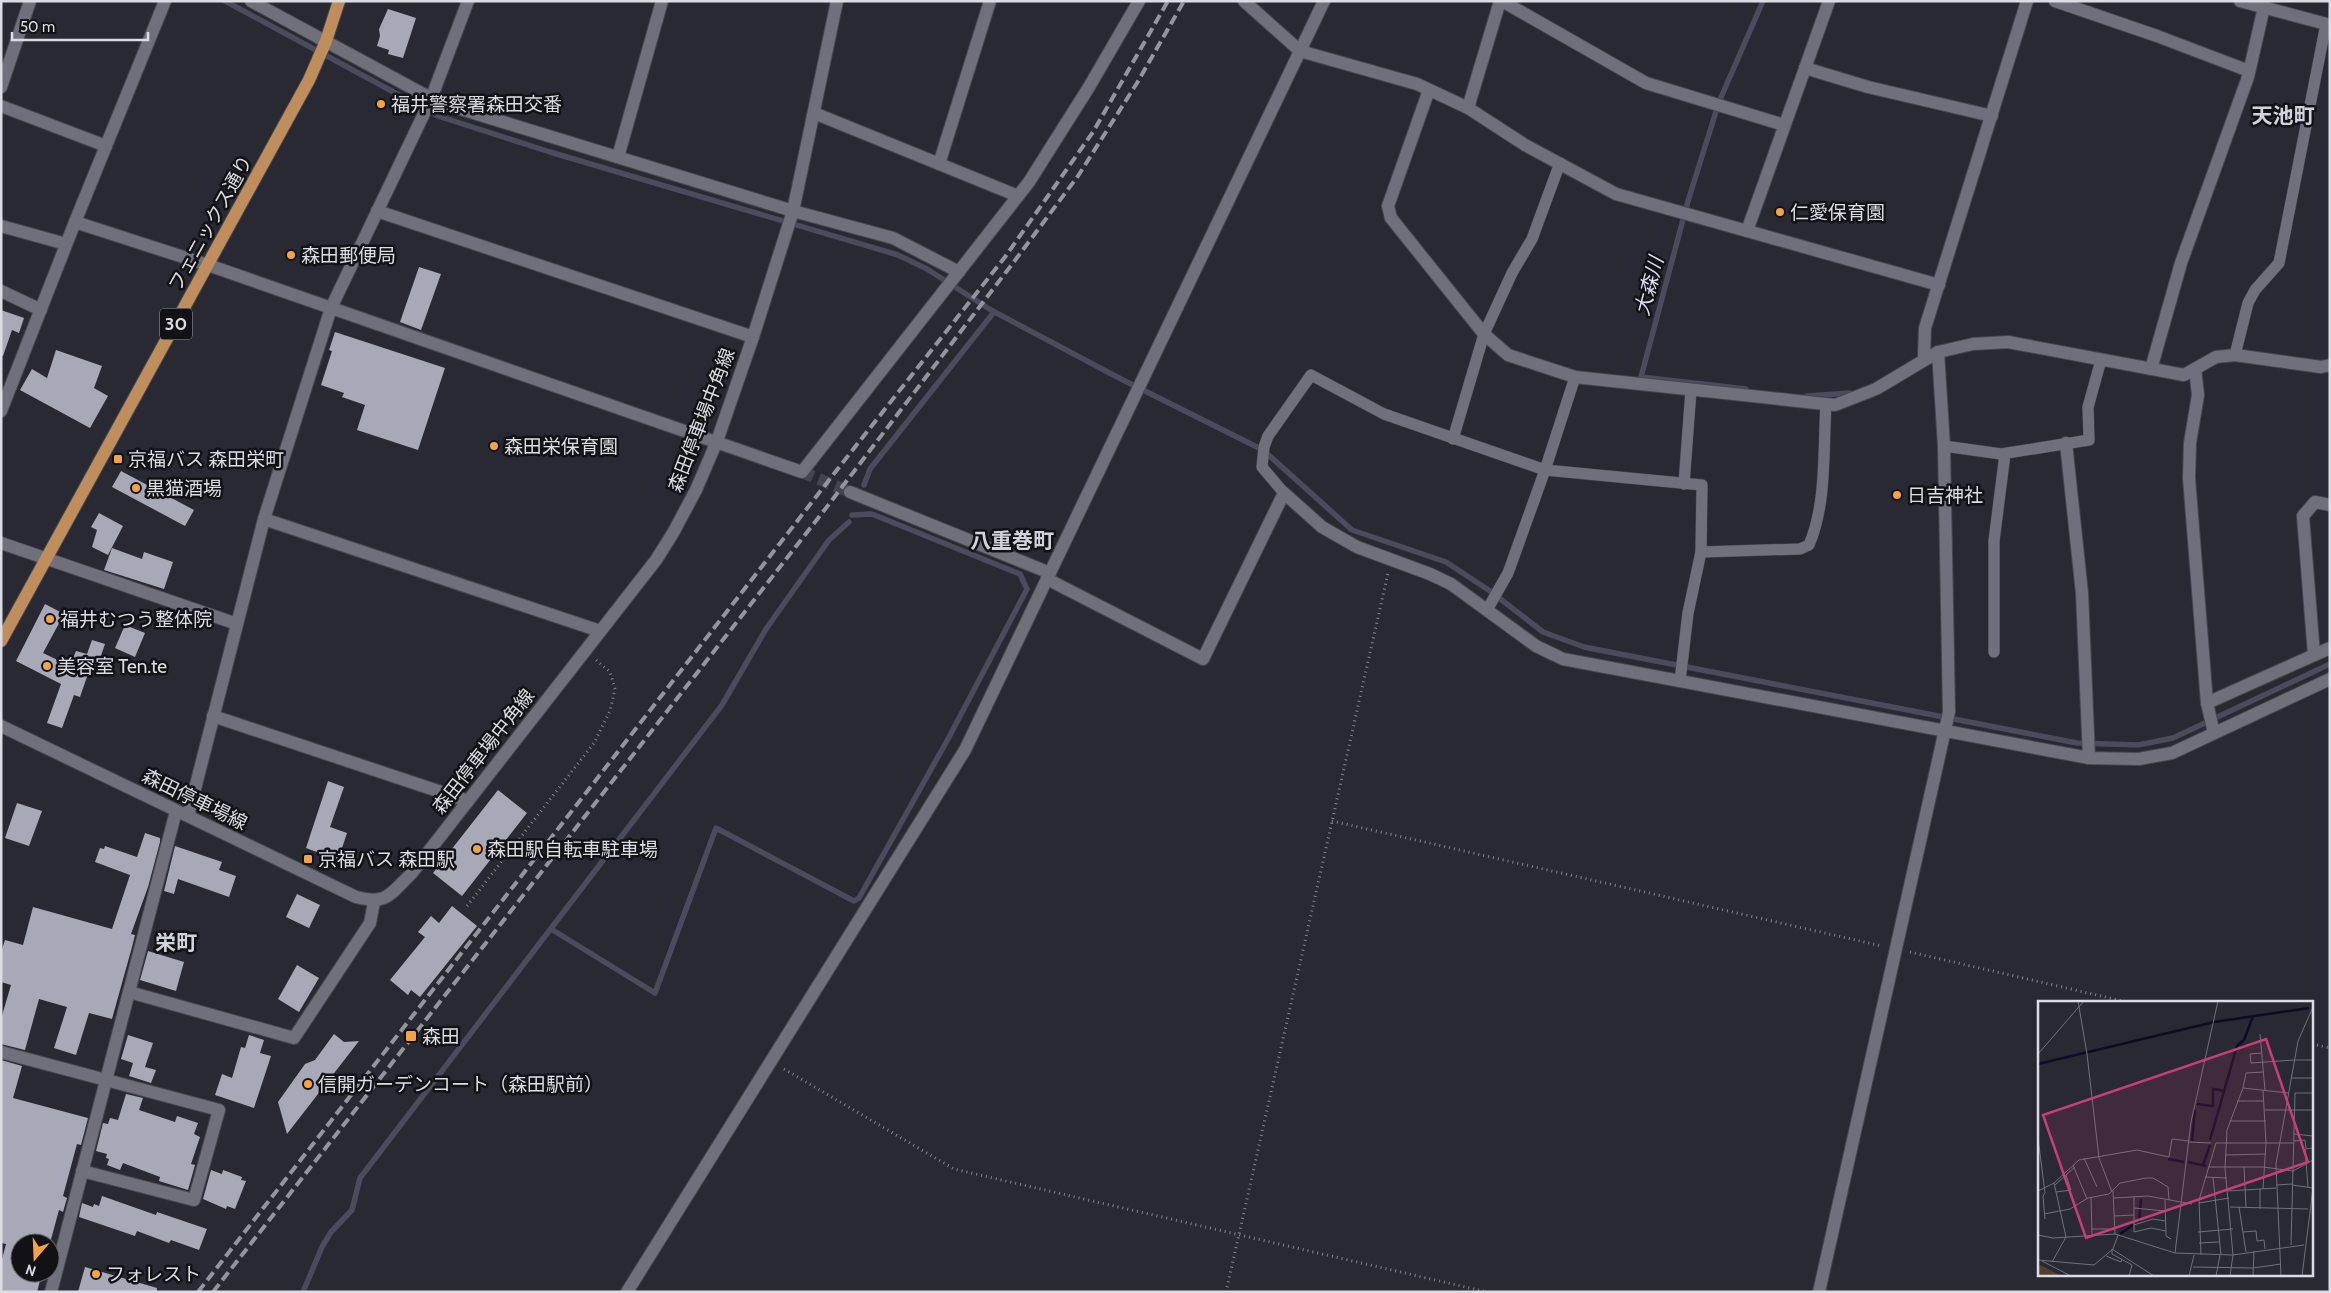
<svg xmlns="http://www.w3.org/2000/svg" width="2331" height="1293" font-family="Cabin,'Noto Sans JP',sans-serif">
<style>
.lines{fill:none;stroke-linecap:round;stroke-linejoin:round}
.stream{stroke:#4b4b5e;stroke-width:5.5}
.building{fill:#a8a9b6}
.minor-tunnel{stroke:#43444e;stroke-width:12;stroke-dasharray:12 6;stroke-linecap:butt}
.service-casing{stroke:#46474f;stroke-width:12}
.minor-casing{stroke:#46474f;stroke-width:14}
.tertiary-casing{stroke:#46474f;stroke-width:14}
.secondary-casing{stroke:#46474f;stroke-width:14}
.primary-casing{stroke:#46474f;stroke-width:14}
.path{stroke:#84858d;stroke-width:3;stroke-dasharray:1 4;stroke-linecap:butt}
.service{stroke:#6f707c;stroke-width:11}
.minor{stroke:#6f707c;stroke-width:12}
.tertiary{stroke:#6f707c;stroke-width:12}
.secondary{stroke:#6f707c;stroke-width:12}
.primary{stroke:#bf8e5c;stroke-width:12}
.rail{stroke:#93949d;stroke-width:4;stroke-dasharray:10 5;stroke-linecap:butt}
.poi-dot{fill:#f5a345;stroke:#121216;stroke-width:2}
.labels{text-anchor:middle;stroke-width:5;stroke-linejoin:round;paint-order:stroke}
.shield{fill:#121216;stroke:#9fa0a6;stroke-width:1}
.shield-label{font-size:18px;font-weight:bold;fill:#dcdde4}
.poi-label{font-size:19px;fill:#dcdde4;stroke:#121216;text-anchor:start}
.street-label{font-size:19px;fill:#dcdde4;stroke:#121216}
.water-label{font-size:20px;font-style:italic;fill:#dbdef5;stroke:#121216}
.quarter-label{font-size:21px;font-weight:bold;fill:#d0d2de;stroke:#121216}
.inset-river{fill:none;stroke:#0d0c25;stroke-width:2.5}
.inset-road{fill:none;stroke:#70717a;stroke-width:1}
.view{fill:#c73f76;fill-opacity:0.15;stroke:#c73f76;stroke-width:2.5}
.inset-edge{fill:none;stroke:#dcdde4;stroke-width:2.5}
</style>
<rect width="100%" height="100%" fill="#282933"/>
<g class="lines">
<g class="stream">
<path d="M225,1l213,115 112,36 348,103 29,14 64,41 130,69 142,71 89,80 94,32 44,29 53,41 41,15 493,96 61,2 35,-7 157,-74"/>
<path d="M1746,389l-105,-12 47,-176 31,-99 44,-101"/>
<path d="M1807,396l43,-3"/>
<path d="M864,485l6,-16 124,-157"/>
<path d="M551,929l104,64 61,-165 138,73 5,-3 89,-159 79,-150 -7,-15 -148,-60 -20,1"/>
<path d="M303,1292l19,-45 9,-15 21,-22 8,-32 362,-473 44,-76 63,-89 20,-18"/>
</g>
</g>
<g class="building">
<path d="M388,9l28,9 -13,40 -15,-4 1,-4 -12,-4 3,-10 -1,-7z"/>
<path d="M419,267l22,7 -20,56 -21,-8z"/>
<path d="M1,310l23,8 -5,15 -7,-3 -9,26 -2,-1z"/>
<path d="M335,332l110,36 -27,82 -61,-20 8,-25 -23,-8 2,-4 -23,-8 11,-34 -3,-1z"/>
<path d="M56,350l46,16 -8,22 14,8 -18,32 -70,-38 12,-21 15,9z"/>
<path d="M121,471l73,39 -9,16 -73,-39z"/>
<path d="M99,513l24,13 -15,29 -16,-8 5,-17 -6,-3z"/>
<path d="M112,548l30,11 2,-7 29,10 -9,27 -60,-19z"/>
<path d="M45,604l19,10 -21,39 27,13 6,-15 11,3 5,-14 13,4 -10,29 -6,-2 -9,26 -6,-2 -12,33 -15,-5 14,-39 -45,-23z"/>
<path d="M125,625l20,8 -10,24 -20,-9z"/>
<path d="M328,781l16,6 -14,40 17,6 -9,27 -32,-12z"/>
<path d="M498,790l29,23 -65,83 -29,-23z"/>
<path d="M17,803l25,8 -13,35 -24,-8z"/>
<path d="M145,833l15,5v4l-12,45 -17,47 4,1 -3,12 -20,72 -23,-6 -13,42 -22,-7 13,-41 -28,-8 -14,51 -24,-6v-25l10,-34 -10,-3v-30l4,-12 18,5 10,-38 79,22 18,-54 -35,-13 5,-14 4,1 1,-3 32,11z"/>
<path d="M175,846l47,16 -3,8 17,6 -7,21 -51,-18 -4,15 -10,-3z"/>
<path d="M297,894l23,11 -11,23 -23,-11z"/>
<path d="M452,906l25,20 -57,71 -9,-7 -3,5 -18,-15 35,-43 -7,-5 13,-16 8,7z"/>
<path d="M148,951l36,11 -8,29 -36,-11z"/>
<path d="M297,965l22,13 -20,34 -21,-13z"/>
<path d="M334,1034l10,8 15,-1 -72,93 -9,-32 27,-38 10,-4z"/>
<path d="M128,1035l25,8 -8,24 11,3 -5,13 -22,-7 4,-13 -12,-4z"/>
<path d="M249,1035l15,5 -4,13 11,3 -17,52 -39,-13 7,-21 10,4 9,-31 4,1z"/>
<path d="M1,1060l21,6 -9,32 75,20 -7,27 -4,-1 -14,52 4,2 -4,14 -4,-2 -9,33h-30v30h22l-5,19h-36v-29l5,-19 -5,-1z"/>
<path d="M126,1094l17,4 -4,12 36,12 2,-6 21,7 -4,11 6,3 -9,27 4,1 -7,25 -29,-9 1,-4 -37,-14 -3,7 -13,-5 2,-6 -3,-1 1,-4 -11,-3 7,-28 5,1 2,-6 8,2z"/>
<path d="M211,1170l11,4 1,-4 19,7 -1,3 5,1 -11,28 -8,-3 -1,3 -23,-10z"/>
<path d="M102,1196l54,19 1,-3 50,17 -8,21 -28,-10 -2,3 -32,-12 -2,5 -56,-19 3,-14 11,4 1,-3 5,2z"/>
<path d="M85,1267l72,21v4h-79z"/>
</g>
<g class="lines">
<path class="minor-tunnel" d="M802,472l48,20"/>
<defs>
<g id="service">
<path d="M2235,355l13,-52 7,-13 24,-27 47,-239"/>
<path d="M1453,439l31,-105 28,-61 20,-34 28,-76"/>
<path d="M1944,446l57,8 88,-14 -1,-33 13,-47"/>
<path d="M1684,484l7,-94"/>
<path d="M1284,493l-22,-26 2,-20 4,-11 43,-61 73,39 161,56 157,15 -1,67 -13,61 -8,68"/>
<path d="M1701,552l99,-3 9,-4c18,-42 14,-96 17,-141"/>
<path d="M1487,610l21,-37 37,-103 30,-93"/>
<path d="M1994,652v-111l11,-87"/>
</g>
<g id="minor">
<path d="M251,1l187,101 355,109 100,27 66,34"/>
<path d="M1244,1l56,50 117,33 51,24 57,37 91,49 323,91"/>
<path d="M1502,1l144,82 138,42"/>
<path d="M2055,1l102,35 92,35"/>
<path d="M1805,68l63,19 124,29"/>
<path d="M1,87l29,-86"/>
<path d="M1429,90l-41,116 3,12 93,116 24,21 67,22 260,28 41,-16 62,-37 35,-8 35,-2 176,33 32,-18 19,-2 86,12 9,-2"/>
<path d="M1,106l105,40"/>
<path d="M1468,108l32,-107"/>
<path d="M814,113l204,83"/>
<path d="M618,157l44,-156"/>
<path d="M939,164l51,-163"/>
<path d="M377,211l376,126"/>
<path d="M75,222l133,43 594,207 227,-290 60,-95 50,-86"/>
<path d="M1,226l65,18"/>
<path d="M1747,231l82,-230"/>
<path d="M1,291l40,19"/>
<path d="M1924,358l1,-30 102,-327"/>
<path d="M2151,369l30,-106 67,-186 16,-70"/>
<path d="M2195,369l3,26 -8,48 -1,35 18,225 7,30"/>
<path d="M1,411l74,-189 90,-221"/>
<path d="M2066,443l16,150 7,165"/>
<path d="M850,492l200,81"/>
<path d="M264,519l336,112"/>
<path d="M1,543l236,81"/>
<path d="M1047,579l156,80 81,-166 38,34 35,20 73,27 21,10 85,62 27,13 526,99 50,1 33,-6 158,-74"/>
<path d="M2314,655l-11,-139 12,-14 15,3"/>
<path d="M2207,703l123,-55"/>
<path d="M213,716l255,85"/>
<path d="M188,816l76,-297 67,-211 100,-209 37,-98"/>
<path d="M129,992l165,46 76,-115 4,-21"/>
<path d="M1,1052l218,58 -25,90 -112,-29"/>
<path d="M51,1292l125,-481"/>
<path d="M1819,1292l130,-580 -5,-266 -6,-94"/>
</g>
<path id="tertiary" d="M627,1292l338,-542 359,-749"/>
<g id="secondary">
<path d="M2240,1l90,24"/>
<path d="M1,726l355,171c31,8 33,-2 55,-23l245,-314 17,-27 23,-43 21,-49 36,-104 40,-126 44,-210"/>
</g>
<path id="primary" d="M1,641l308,-561 17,-39 13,-40"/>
</defs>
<use href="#service" class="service-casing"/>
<use href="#minor" class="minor-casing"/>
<use href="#tertiary" class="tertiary-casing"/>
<use href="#secondary" class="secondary-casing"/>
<use href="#primary" class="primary-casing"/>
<g class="path">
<path d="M1332,821l550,125"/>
<path d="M467,906l127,-163 16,-32 5,-22 -5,-17 -15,-13"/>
<path d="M1910,952l217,50"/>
<path d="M2312,1044l18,4"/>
<path d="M784,1069l170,100 533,123"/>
<path d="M1226,1292l162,-719"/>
</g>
<use href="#service" class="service"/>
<use href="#minor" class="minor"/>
<use href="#tertiary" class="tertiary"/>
<use href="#secondary" class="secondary"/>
<use href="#primary" class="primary"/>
<g class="rail">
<path d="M198,1292l642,-826 165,-209 88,-125 75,-131"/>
<path d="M213,1292l613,-784 187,-245 65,-87 59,-93 47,-82"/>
</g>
</g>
<g class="poi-dot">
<circle cx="381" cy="104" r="5"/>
<circle cx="1780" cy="212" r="5"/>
<circle cx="291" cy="255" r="5"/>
<circle cx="494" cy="446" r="5"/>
<rect x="113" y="454" width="10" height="10" rx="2.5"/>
<circle cx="136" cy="488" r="5"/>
<circle cx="1897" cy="495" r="5"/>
<circle cx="50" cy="619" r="5"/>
<circle cx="47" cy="666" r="5"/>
<circle cx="477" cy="849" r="5"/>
<rect x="303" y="854" width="10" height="10" rx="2.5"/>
<rect x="405" y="1030" width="12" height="12" rx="2.5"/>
<circle cx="308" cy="1084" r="5"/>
<circle cx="96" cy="1274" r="5"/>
</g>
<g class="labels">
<rect class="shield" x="160" y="308.5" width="32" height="31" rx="4"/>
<g class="shield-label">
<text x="176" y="330">30</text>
</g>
<g class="poi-label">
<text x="391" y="111">福井警察署森田交番</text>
<text x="1790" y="219">仁愛保育園</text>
<text x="301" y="262">森田郵便局</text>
<text x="504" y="453">森田栄保育園</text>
<text x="128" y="466">京福バス 森田栄町</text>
<text x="146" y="495">黒猫酒場</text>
<text x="1907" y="502">日吉神社</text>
<text x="60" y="626">福井むつう整体院</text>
<text x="57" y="673">美容室 Ten.te</text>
<text x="487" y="856">森田駅自転車駐車場</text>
<text x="318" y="866">京福バス 森田駅</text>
<text x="422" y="1043">森田</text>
<text x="318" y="1091">信開ガーデンコート（森田駅前）</text>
<text x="106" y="1281">フォレスト</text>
</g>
<g class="street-label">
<text transform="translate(210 223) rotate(-61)" y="7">フェニックス通り</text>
<text transform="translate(701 420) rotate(-69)" y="7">森田停車場中角線</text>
<text transform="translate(483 751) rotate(-52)" y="7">森田停車場中角線</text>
<text transform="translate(195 799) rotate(26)" y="7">森田停車場線</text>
</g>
<g class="water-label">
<text transform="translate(1649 286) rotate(-75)" y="7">大森川</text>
</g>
<g class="quarter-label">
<text x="2283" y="123">天池町</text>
<text x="1012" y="548">八重巻町</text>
<text x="176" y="950">栄町</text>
</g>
</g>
<g transform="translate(2038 1001)">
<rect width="275" height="275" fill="#282933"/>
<path d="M0,263l24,12h-24z" fill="#52402f"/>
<path class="inset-river" d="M0,63l176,-42 95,-14M159,103l16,2v-17l12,2M172,139l27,-94 7,-6 9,-24M154,140l3,-31M130,158l16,3M150,161l18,4M165,164l7,-20M101,221l2,-23M82,233l13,-9"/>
<path class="inset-road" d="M40,0l9,53 12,104 13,34M222,33l5,56M224,52l-12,1 1,9 43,-3M0,53l46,-53M256,59h19M253,77h22M205,87l3,-15 17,-1M257,92h18M199,100h27M227,109h48M192,120h36M256,133l19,2M0,137l7,55 -2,3 2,23M256,140l11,-1 1,8M151,141l22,1M187,154l40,-1M46,157l13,29M35,164l14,34M170,166h55l30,4 20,-11M206,166l2,41M167,176l22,1M175,176l8,78M17,184l20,-18M238,184l16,-1M254,184l21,3 -11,88M270,186l-3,-38 8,-1M222,188v20M225,188l3,-46 -3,-53M0,190l16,-8 25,-23 58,-10 32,7 3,-18 17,2M75,190l2,43M190,190l48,-3M18,191l15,-2 -5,-15M53,196l1,38M96,196v35l17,-4 15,3M76,197l34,-2 44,8M127,199l1,36 5,3M161,202l30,-5M192,206l78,2M201,206l7,45M96,207l31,3M6,213l26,-5 18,-11 21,-4 11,-11 26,-5h7l15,9 1,13M76,215l20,-1M96,224l19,-6 12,2M53,228h24M160,231l35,-3M205,231l13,-1 1,10 7,-1 1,9M0,234l15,3 62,-4 60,19 58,2 -8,-87 2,-38 16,-42 45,5M161,242l20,-1M253,244l4,-152M74,248l42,27M74,248v5l20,11 -3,11M137,252l16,-131 27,-121M163,254l-2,-55 17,-57h77M68,255l15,6 1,-3M0,259l56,5 19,-16 5,-14M4,260l29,15M14,261l14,-25 -12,-54M155,266l60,1M215,267l28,-4M151,275l5,-21M178,275l4,-21M192,275l3,-21 71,-10M215,275l1,-25M243,275l-5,-112 22,-123 15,-34"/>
<path class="view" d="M228,38l42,123 -222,76 -43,-123z"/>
<rect width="275" height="275" class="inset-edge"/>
</g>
<rect width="2331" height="1293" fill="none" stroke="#dcdde4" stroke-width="5"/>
<g transform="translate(35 1258) rotate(199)"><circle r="24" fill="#121216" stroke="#636368"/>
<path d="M0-4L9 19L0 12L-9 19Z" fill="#f5a345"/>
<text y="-8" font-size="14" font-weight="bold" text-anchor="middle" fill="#dcdde4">N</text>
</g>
<path d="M12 32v8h136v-8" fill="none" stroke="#dcdde4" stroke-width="2.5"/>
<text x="20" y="32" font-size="15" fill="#dcdde4" stroke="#121216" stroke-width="4" paint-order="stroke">50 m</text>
</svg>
